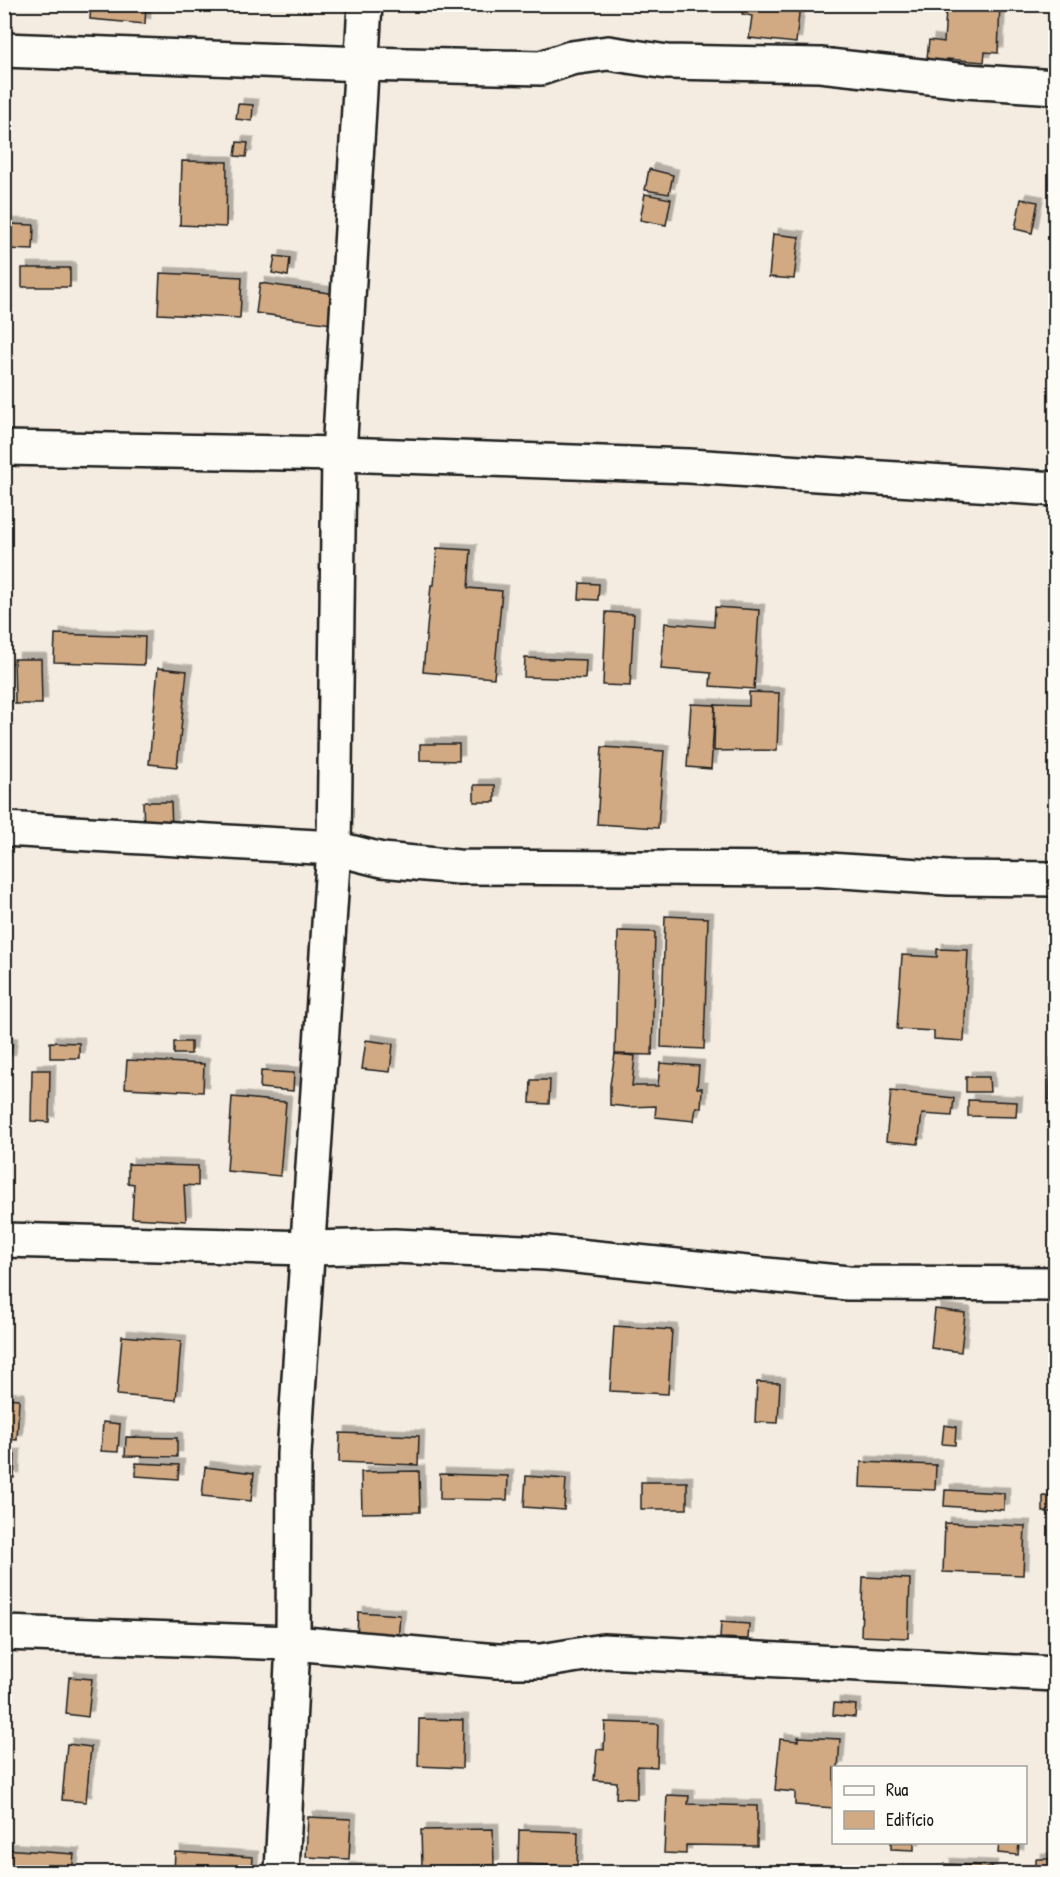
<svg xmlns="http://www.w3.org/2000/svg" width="1060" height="1877" font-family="'Patrick Hand',sans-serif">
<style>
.building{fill:#d1aa83;stroke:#1c1c1c;stroke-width:1.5;filter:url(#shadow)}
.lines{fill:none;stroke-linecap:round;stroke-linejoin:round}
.minor-casing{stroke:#1c1c1c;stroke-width:38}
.minor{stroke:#fdfcf7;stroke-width:33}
</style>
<defs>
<filter id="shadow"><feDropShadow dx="5.5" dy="-5.5" stdDeviation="0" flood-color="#0004"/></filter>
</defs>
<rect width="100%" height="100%" fill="#f4ece0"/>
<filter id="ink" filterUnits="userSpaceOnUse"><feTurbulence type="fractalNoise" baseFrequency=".0167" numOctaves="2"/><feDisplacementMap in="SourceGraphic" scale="12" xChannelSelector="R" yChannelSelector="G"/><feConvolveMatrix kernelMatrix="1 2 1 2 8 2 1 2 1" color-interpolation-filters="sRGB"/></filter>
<g filter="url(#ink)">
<g class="building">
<path d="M91,4h55l-1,20 -55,-5z"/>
<path d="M743,4h57l-4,39 -47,-5 3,-22 -10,-2z"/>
<path d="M960,4h40l-2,49 -13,-1 -1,10 -37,-3 -1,11 -20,-3 3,-27 15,2 2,-32 14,1z"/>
<path d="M238,104l15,1 -1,16 -16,-2z"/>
<path d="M237,142l11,1 -2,14 -11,-1z"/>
<path d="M182,161l45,1 -1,65 -46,-2z"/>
<path d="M649,169l24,6 -4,19 -24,-4z"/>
<path d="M645,194l26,5 -5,26 -26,-5z"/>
<path d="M1021,199l17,3 -6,31 -17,-4z"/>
<path d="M8,224l26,1 -1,25 -27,-1z"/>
<path d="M773,234l26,3 -5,42 -25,-2z"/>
<path d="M275,256l15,2 -2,18 -16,-3z"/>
<rect x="22" y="268" width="48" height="19"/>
<path d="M160,273l82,4 -2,41 -82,-4z"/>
<path d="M260,283l76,11 -5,30 -75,-11z"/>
<path d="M437,548l34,2 -3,38 34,3 -8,87 -71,-6 8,-87h3z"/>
<path d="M580,583l19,1 -1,16 -19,-1z"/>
<path d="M715,607l44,3 -5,79 -44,-3 1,-13 -50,-4 4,-46 49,4z"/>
<path d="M606,612l28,2 -4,72 -27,-1z"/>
<path d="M55,634l90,3 -1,28 -90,-3z"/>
<path d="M525,658l61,2 -1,19 -61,-2z"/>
<path d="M14,659h27l1,45h-27z"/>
<path d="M158,668l29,3 -10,96 -28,-3z"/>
<path d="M749,692l30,1 -2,57 -63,1 1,-46 34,1z"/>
<path d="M691,704l24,1 -4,64 -24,-2z"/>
<path d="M420,744h39v17l-39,-1z"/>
<path d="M602,747l62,4 -6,77 -61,-4z"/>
<rect x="474" y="785" width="21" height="17"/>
<path d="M143,802h28l1,28 -28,1z"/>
<path d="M665,916l43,2 -4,131 -43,-2z"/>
<path d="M618,931l37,1 -3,123 -37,-1z"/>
<path d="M937,949l31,1 -4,91 -30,-2v-8l-37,-2 5,-74 35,2z"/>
<path d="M366,1040l27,4 -3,28 -28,-3z"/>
<path d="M50,1042l29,1v15h-29z"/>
<rect x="174" y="1042" width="17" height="12"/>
<path d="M4,1043l8,1 -2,16 -6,-1z"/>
<path d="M615,1054l20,2 -3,30h26l2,-23 39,3 -2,22h5l-1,20 -5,-1 -2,14 -39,-4 1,-11 -27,1 -19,-2v-20z"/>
<path d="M1051,1058l5,1v41h-7z"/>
<path d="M127,1060l77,4 -1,28 -78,-4z"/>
<path d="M32,1070h18l-1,52 -18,-1z"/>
<path d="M261,1071l33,2 -1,18 -33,-3z"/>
<path d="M966,1077h23l1,15h-24z"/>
<path d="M531,1080h19l-1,24 -19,-1z"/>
<path d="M891,1091l63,7 -2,18 -30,-2 -4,30 -32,-3z"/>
<path d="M232,1097l54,5 -6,74 -53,-5z"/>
<path d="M968,1100l49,2 -1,15 -48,-1z"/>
<path d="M128,1164l70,2v20l-14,-1 2,36 -54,-3 2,-34 -6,-1z"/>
<path d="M935,1309l30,4 -4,39 -30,-4z"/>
<path d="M614,1326l58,4 -4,64 -58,-3z"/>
<path d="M122,1336l59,5 -5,59 -59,-5z"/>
<path d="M757,1382l23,1 -2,40 -23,-1z"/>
<path d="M4,1398l15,1 -2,41 -13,-1z"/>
<path d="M103,1422l17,2 -2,28 -17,-1z"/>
<path d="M944,1425l12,2 -1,18 -13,-1z"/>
<path d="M340,1433l79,3 -1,29 -79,-3z"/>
<path d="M126,1437l51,1v19l-52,-1z"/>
<path d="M4,1455h11l-1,23 -10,-1z"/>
<path d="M861,1462l75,3 -1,25 -75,-3z"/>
<path d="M136,1463l43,2 -1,14 -42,-3z"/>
<path d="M205,1467l49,6 -3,28 -49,-5z"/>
<path d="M419,1471l1,41 -58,1 -1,-41z"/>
<path d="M440,1474l68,2 -1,24 -67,-1z"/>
<path d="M526,1476l40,3 -2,31 -40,-3z"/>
<rect x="641" y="1482" width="46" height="27"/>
<path d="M945,1490l59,3v17l-60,-4z"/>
<path d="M1043,1496l13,1v15h-13z"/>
<path d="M945,1523l80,3 -2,49 -80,-3z"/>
<path d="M863,1577l47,2 -2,59 -47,-2z"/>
<path d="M358,1612l42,3 -2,26 -41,-2z"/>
<path d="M721,1622l28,2 -1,15 -28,-1z"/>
<path d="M69,1677l23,2 -4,38 -22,-3z"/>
<path d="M834,1703l22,2 -1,12 -22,-2z"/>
<path d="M419,1719l44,1 -1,48 -44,-2z"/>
<path d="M605,1722l53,2 -1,43 -20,-1v33l-21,-1 1,-16 -23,-2 3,-31 7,1z"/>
<path d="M798,1737l42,2 -2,29h-4v40l-39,-3v-13l-20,-2 5,-51 18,2z"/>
<path d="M67,1744l24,3 -5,55 -24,-2z"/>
<path d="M667,1795l22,1 -1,8 69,2v40l-71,-1v9l-22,-1z"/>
<path d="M308,1817l43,2 -2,40 -43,-2z"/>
<path d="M493,1829l1,36 -72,2 -1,-37z"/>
<path d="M519,1830l59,2 -1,34 -59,-2z"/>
<path d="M891,1842h23v8l-23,-1z"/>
<path d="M999,1842h20l-1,13 -20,-2z"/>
<path d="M4,1849l70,5 -2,18h-68z"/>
<path d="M175,1852l78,5 -1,15h-78z"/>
<rect x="1036" y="1859" width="20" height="13"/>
<path d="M945,1864l47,2 -1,6h-46z"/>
<path d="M345,1868l58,3v1h-58z"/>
</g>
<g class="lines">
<defs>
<g id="minor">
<path d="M4,50l359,14 178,4 30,-10 37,-5 59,9 153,3 146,16 90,6"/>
<path d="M4,448l335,6 350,12 367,23"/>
<path d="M4,829l330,19 48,12 76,7 355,2 136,9 107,1"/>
<path d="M4,1240l305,8 85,-2 153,7 301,30 208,1"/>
<path d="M4,1633l289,10 204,18h44l62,-10 453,23"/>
<path d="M282,1872l11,-229 1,-189 40,-606 5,-394 26,-450"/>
</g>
</defs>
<use href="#minor" class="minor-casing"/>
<use href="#minor" class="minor"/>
</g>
</g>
<rect width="1060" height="1877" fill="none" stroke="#fdfcf7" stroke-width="24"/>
<rect x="12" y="12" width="1036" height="1853" fill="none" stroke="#1c1c1c" stroke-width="2" filter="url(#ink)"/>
<rect x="832" y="1766" width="195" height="78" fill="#fdfcf7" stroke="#a3a29f" stroke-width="1.5"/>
<rect x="844" y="1786" width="30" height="9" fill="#fdfcf7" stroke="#a3a29f" stroke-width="1.5"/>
<text x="886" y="1796" font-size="18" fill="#1c1c1c">Rua</text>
<rect x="844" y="1811" width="30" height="18" fill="#d1aa83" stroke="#a3a29f" stroke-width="1.5"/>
<text x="886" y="1826" font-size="18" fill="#1c1c1c">Edifício</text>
</svg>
